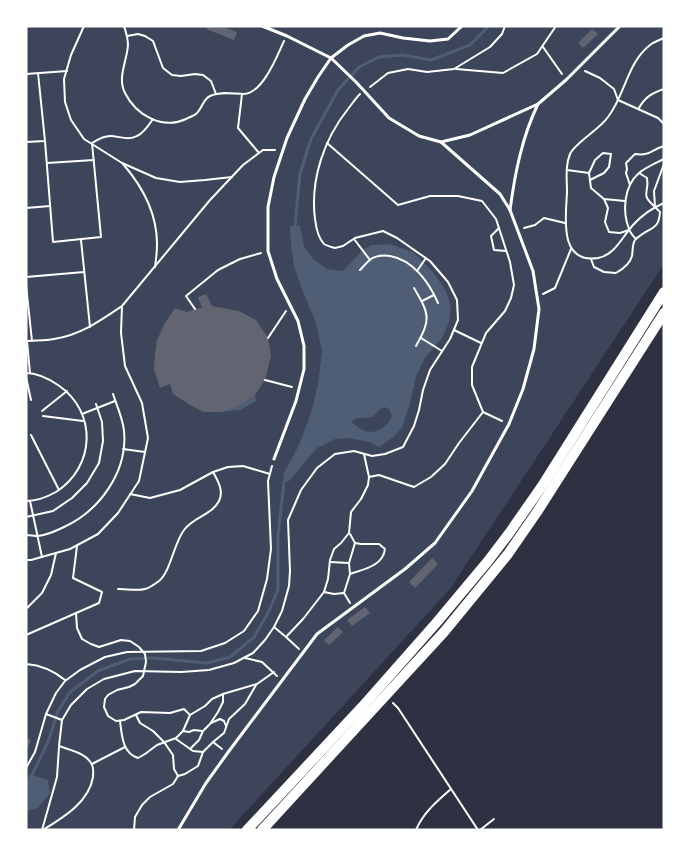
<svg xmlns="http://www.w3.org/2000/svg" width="690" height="856" font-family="'Varela Round',sans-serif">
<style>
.green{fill:#3c4559}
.water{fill:#4f5d75;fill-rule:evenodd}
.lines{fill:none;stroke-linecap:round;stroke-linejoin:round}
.stream{stroke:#4f5d75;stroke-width:3}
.building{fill:#626471}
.path{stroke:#fff;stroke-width:2}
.service{stroke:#fff;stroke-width:3}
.primary{stroke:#fff;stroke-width:10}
</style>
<rect width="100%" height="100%" fill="#2d3142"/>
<path class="green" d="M26,26h638v238l-214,325 -221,241h-203z"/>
<g class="water">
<path d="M290,226h10l4,20 9,13 14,10 16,2 20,-21 8,-5 18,-1 24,8 20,20 13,19 5,16 -2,15 -7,16 -17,20 -9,18 -6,27 -8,25 -10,10 -13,9 -10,-5 -20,-4 -14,1 -18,9 -28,33 -5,1 -1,-7 16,-30 12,-32 7,-29 4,-33 -6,-28 -13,-31 -9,-26 -3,-22zM384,407l5,2 3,7c-2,5 -3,6 -7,10 -14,11 -22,5 -34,-4l5,-4c6,1 11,-1 17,-1l5,-6z"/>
<path d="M255,395l1,6 -16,9 -19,2 18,-6z"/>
<path d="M32,775l16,5 2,13 -12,15 -12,3v-29z"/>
</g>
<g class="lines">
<g class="stream">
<path d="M296,230l-1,-4 5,-52 11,-35 27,-49 21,-23 20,-10 23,-2 29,5 39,-15 16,-16 1,-3"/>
<path d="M26,782l6,-7 16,-33 10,-31 12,-19 28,-21 32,-12 23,-1 54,5 23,-6 24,-20 14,-24 10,-23v-54l6,-54 2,-3"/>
</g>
</g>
<g class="building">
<path d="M207,26h14l16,6 -3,8 -28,-11z"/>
<path d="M592,29l6,5 -15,14 -5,-5z"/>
<path d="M206,294l6,12 27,5 17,9 12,18 3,18 -6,24 -10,15 -16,11 -18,6h-17l-14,-7 -17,-11 -3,-10 -10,4 -6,-19 1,-15 2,-14 8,-17 10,-15 12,4 8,-3 7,-1 -4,-11z"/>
<path d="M432,558l6,6 -23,24 -6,-6z"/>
<path d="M365,607l5,6 -18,13 -5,-6z"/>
<path d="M338,627l5,5 -14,13 -5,-5z"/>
<path d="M26,738l5,2 -5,12z"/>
</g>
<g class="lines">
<g class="path">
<path d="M84,26l-13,29 -7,24 1,23 6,18 13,19 38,24 34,15 24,4 25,-2 27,-3"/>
<path d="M124,26c2,6 4,13 4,19 -1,16 -11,33 -3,48 11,22 37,37 61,26 3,-2 8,-3 10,-5 6,-5 7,-15 14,-18 10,-5 23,-2 34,-2 19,-1 33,-38 40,-53"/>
<path d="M127,36l11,-2 7,2 8,5 10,27 9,7 9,1 14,-2 8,1 8,6 5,13"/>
<path d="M664,38c-5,2 -10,4 -14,7 -23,18 -25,50 -42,72 -8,12 -33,26 -38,37 -5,12 -3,25 -3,38 -1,24 -9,72 31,66 17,-3 24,-21 35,-33 9,-10 19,-17 31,-22"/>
<path d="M543,47l19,27"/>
<path d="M456,69l47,4 34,-19 19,-28"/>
<path d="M585,71l15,7 14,11 4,11 40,18 6,6"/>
<path d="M26,74l41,-3"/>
<path d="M370,87l18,-14 20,-4 19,3 27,-3 36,-22 12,-13 3,-8"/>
<path d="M242,94l-4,34 21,25"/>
<path d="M639,108c6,-11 13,-15 25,-19"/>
<path d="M45,141l8,101 48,-5 -9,-94c5,-3 11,-7 18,-7 9,0 18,5 27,0 7,-3 12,-11 16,-17"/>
<path d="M26,142l19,-1 -7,-68"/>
<path d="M327,143l71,62 32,-9h28l24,5 14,18 14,43 4,23 -3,13 -6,13 -19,22 -14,34v18l11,27 19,9"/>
<path d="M47,163l47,-3"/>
<path d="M123,164c20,23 34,49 34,80 0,8 -1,16 -2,23"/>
<path d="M567,170l22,3 2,15 13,11 21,2"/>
<path d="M589,173l6,-13 8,-7 8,1 -2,13 -5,6 -14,7"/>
<path d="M639,173l8,5c3,16 -8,15 8,29"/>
<path d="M630,185l-4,-12 1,-4 -1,-6 9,-9c16,2 15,-4 29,-8"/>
<path d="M604,199l4,9 -3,14 4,10 11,1 9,-3"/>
<path d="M26,208l24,-2"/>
<path d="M499,228l-8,8 3,14 12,1"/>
<path d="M524,228l11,-3 9,-7 21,5"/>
<path d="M354,239l16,21"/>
<path d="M636,239c-3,-3 -6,-7 -7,-10 -7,-18 -5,-43 10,-56 7,-6 17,-10 25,-14"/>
<path d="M81,240l9,87"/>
<path d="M591,259l3,8 10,5 12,1c7,-4 14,-9 16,-17 1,-6 0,-11 3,-16 1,-2 5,-4 6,-5 12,-8 18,-7 19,-23l-5,-5 -1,-16 10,-27"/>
<path d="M360,270c3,-3 7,-8 11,-11 5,-3 12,-4 19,-3 23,4 39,26 48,47"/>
<path d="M417,271l9,-13"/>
<path d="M26,277l58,-5"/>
<path d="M26,285l6,56"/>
<path d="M414,288c16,27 17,31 2,58"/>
<path d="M543,294l12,-6 16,-39"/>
<path d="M422,301l12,-6"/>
<path d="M195,309l-9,-13 32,-26 22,-11 21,-6"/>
<path d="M454,330l27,13"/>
<path d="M268,338l18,-27"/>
<path d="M421,338l21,13"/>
<path d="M26,341c9,-1 19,0 28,-2 26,-4 46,-18 68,-33"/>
<path d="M27,341l3,32"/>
<path d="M26,373c11,0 23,6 32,12 40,27 37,82 -2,107 -9,5 -20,9 -30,9"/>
<path d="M26,377l5,23"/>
<path d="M265,380l27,7"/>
<path d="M42,411l25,-20"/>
<path d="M82,414l33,-13"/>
<path d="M43,416l40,5"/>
<path d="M31,435l28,55"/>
<path d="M123,449l22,3"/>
<path d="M364,454l5,23 10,-2 35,12 17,-10 14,-13 14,-21 24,-31"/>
<path d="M130,494l20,4 30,-8 33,-18 15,-5 15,-1 27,8"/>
<path d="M30,501l12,56"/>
<path d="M26,517l27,-6 19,-13 15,-15 12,-20 4,-22 -1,-19 -6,-18"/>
<path d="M26,535c4,0 8,1 12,1 9,-1 18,-5 26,-9 35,-16 64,-55 60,-96 -1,-12 -7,-25 -11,-37"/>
<path d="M26,560h5l39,-11 28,-15 20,-21 21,-32 9,-43 -6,-35 -17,-37 -4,-33 1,-27 88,-106 33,-35 20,-15h12"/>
<path d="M330,562l19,1"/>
<path d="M350,574c14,-5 33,-8 35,-25l-6,-5h-18l-6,-1"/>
<path d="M118,589c8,0 21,2 27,0 4,-1 10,-5 14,-8 11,-8 15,-38 25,-51 9,-13 28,-15 35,-29 5,-10 -1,-20 -6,-29"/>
<path d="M324,592l10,2 10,-1 6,10"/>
<path d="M344,593l6,-19 -1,-11 6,-20 -5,-9"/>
<path d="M26,609l16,-16 9,-18 5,-22"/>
<path d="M76,613l1,15 5,11 9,5 8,3 22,-7 9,1 9,6 6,7 1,8 -3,14 -8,8 -6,3 -12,3 -9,5 -3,4 -1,8 4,9 8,5 8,-1 17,-8 29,1 14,-4 6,6 15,-9 7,-7 11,-5 34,-10 17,-12"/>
<path d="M274,627l12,10 17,-18 21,-27 4,-13 2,-19 4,-11 7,-6 8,-10 2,-21 10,-13 7,-14 1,-8"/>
<path d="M26,635l73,-32 3,-11 -29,-14 4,-32"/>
<path d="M286,637l13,12"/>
<path d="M245,658l17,4 15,14"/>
<path d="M26,664c14,1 28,7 39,16"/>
<path d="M393,703l5,5 80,122"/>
<path d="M46,714l16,6"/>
<path d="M136,715l4,8 13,8 11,11 9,13 1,14 4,7 7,-2 13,-8 5,-14"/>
<path d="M120,721c2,14 2,32 18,37l7,-4 12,-9 19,-7 7,-7 7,-16"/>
<path d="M211,723l9,-4 4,2 2,5"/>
<path d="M183,731l6,1 5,-2 8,1"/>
<path d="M176,739l17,12 10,1 10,-10 9,7"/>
<path d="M213,742l11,-9 5,-14 16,-15 11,-19"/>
<path d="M190,749l9,-9 4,-9 7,-7 8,-12 5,-10v-8"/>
<path d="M92,764l33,-17"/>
<path d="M26,768l9,-16 11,-38 10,-21 9,-12 15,-11 25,-13 22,-5 74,-1 24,-8 19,-12 14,-20 9,-32 4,-30 -3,-68 4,-15"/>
<path d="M42,830l15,-53 2,-30"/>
<path d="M43,830c21,-13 46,-28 50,-53 0,-4 1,-9 -1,-12 -5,-12 -23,-15 -33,-19l3,-26 9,-15 16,-16 17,-10 31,-8 46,1 28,-2 25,-7 19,-10 12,-13 9,-13 8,-16 7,-25 1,-15 -2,-51 13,-30 16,-22 18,-14 19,-3 18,5 13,-2 18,-7 11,-21 5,-16 4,-20 7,-20 20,-31 8,-19 -1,-20 -9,-18 -18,-21 -33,-23 -14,-7 -28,7 -12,8 -8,2c-3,-1 -8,-2 -11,-4 -6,-6 -8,-17 -9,-25 -5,-39 9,-80 33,-110 4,-5 7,-10 12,-15"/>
<path d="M134,830l1,-13 7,-12 8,-8 23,-13 5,-8"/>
<path d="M416,830c7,-17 21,-29 35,-41"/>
<path d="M480,830l14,-11"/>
</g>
<g class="service">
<path d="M262,26l25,10 44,22 25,24 33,36 30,18 22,6 29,-7 68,-31 28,-24 54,-54"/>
<path d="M510,210c5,-37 12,-73 28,-106"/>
<path d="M274,459l22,-58 8,-32v-23l-6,-25 -21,-42 -9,-28v-44l6,-30 13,-39 18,-39 13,-22 13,-19 17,-13 16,-9 16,-3 23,5 27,3 18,-2 14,-13"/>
<path d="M178,830l28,-47 23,-32 88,-117 88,-65 30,-26 37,-52 37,-67 14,-35 11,-40 5,-40 -6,-38 -23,-61 -10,-16 -59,-52"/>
</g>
<g class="primary">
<path d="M247,830l115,-123 75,-85 51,-61 22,-29 34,-49 120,-191"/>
<path d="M262,830l182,-198 64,-78 29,-42 127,-199"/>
</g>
</g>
<rect width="690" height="856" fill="none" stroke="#ffffff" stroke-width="55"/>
</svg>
